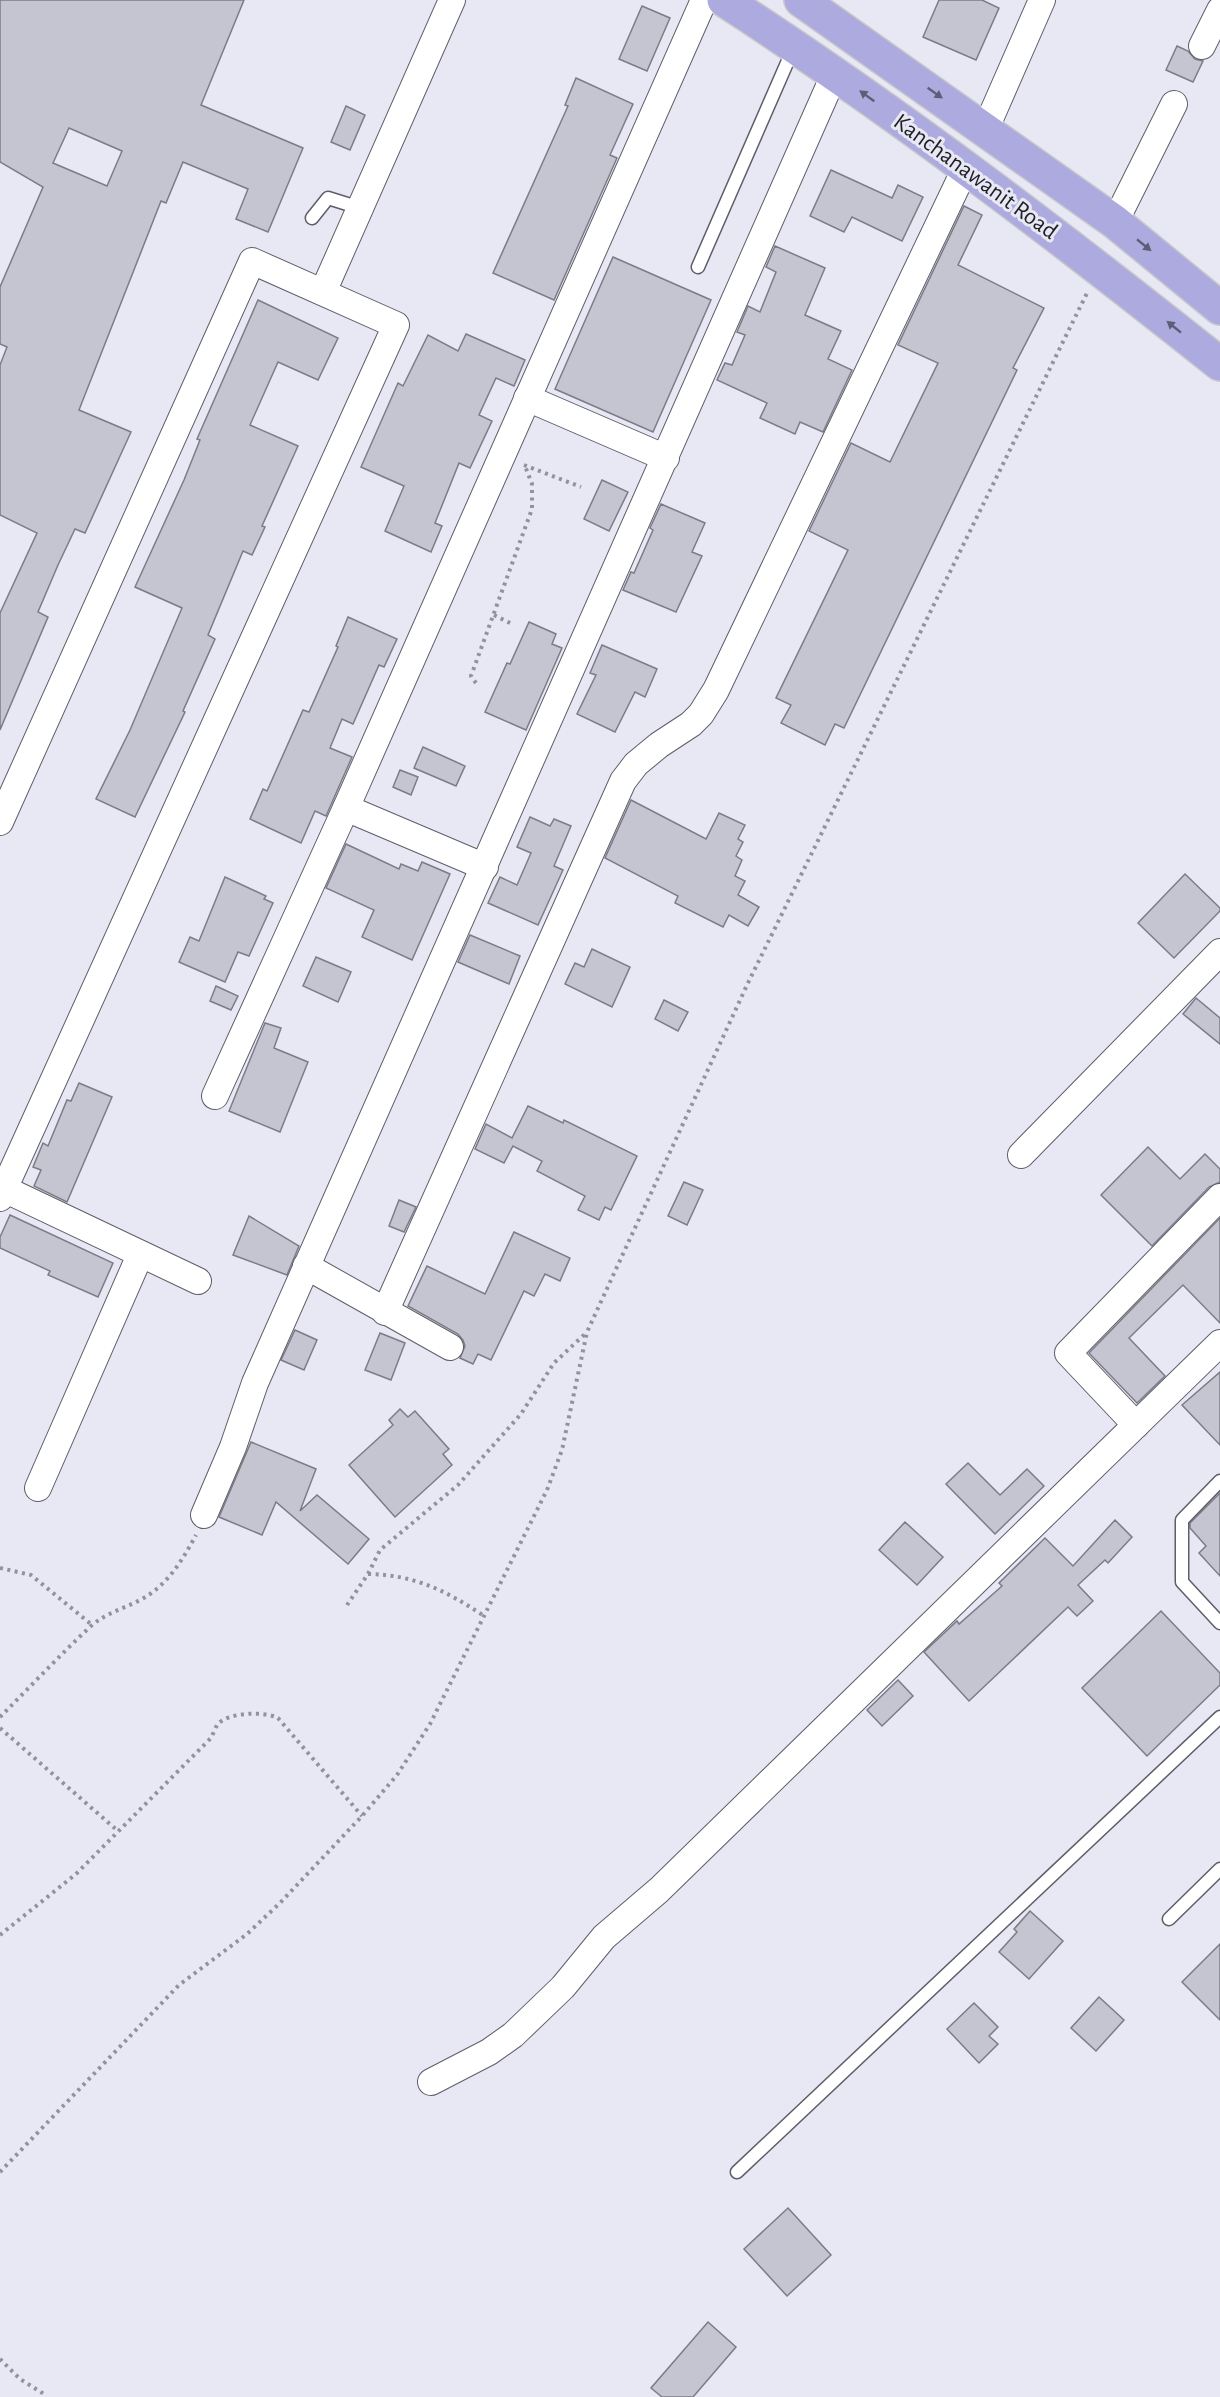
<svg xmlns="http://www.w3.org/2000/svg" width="1220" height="2397" font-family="'Alegreya Sans',sans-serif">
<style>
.building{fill:#c5c5d2;stroke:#7c7c87;stroke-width:1.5;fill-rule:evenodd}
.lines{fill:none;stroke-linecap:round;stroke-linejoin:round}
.service-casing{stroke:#5e5e69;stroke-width:15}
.minor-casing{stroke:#5e5e69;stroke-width:28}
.trunk-casing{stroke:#c9c9ca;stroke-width:36}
.path{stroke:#92929c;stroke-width:4;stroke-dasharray:3 4.5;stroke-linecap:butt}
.service{stroke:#fff;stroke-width:12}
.minor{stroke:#fff;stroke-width:26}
.trunk{stroke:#acaade;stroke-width:33}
.oneway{fill:#5e5d77}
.labels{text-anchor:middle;stroke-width:6;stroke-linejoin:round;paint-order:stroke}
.street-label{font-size:24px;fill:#1e1e23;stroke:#e8e8f5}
</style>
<rect width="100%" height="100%" fill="#e8e8f5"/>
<g class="building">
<path d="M0,0h244l-43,105 102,43 -35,84 -32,-13 12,-30 -65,-27 -17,41 -5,-2 -82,209 52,22 -46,101 -10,-4 -17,36 -20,47 10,5 -48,113v-117l37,-80 -37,-18v-150l7,-18 -7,-3v-57l43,-100 -43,-25zM69,128l53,23 -15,35 -54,-23z"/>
<path d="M939,0h43l17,8 -23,52 -53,-23z"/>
<path d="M642,6l28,12 -23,53 -28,-12z"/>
<path d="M1177,46l11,5 7,8 8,2 -10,21 -27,-12z"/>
<path d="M576,78l57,26 -23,51 7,3 -63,142 -61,-27 66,-147 9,-20 -3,-1z"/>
<path d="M346,106l19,9 -15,35 -19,-8z"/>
<path d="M831,170l61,28 6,-13 25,12 -21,44 -50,-24 -8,15 -34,-16z"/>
<path d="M964,206l18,9 -24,50 86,43 -31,60 4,2 -173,358 -9,-4 -10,21 -44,-22 10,-18 -15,-7 72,-148 -39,-19 42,-88 39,19 48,-99 -40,-18z"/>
<path d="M775,246l50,22 -20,47 36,16 -13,28 24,11 -29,62 -23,-10 -5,12 -35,-16 7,-15 -50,-23 8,-17 7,2 13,-30 -8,-3 11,-26 12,6 16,-40 -10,-5z"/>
<path d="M613,257l98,43 -58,132 -98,-43z"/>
<path d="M258,300l80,38 -20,42 -40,-18 -28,63 48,21 -36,80 3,1 -13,28 -9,-4 -35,84 7,4 -32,72 2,1 -50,105 -39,-18 34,-69 52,-122 -47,-21 49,-107 16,-40 -3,-1z"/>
<path d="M466,334l59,26 -11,26 -18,-8 -17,37 13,6 -22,47 -11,-5 -24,60 7,3 -11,26 -46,-21 19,-45 -43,-19 37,-84 5,3 25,-51 30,16z"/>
<path d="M602,480l26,12 -19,39 -25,-12z"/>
<path d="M661,504l44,19 -13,29 10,4 -26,56 -53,-22 8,-18 3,1 19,-43 -3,-2z"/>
<path d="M348,617l49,22 -13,28 -5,-2 -26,59 -11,-5 -12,29 22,9 -26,59 -11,-5 -14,32 -51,-24 13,-30 4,2 36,-81 6,2 29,-65 -2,-1z"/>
<path d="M529,622l27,12 -4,10 10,4 -36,82 -41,-18 22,-49 3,1z"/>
<path d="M602,645l55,24 -12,28 -10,-5 -20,40 -38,-18 19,-39 -6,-2z"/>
<path d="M423,747l42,19 -9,20 -42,-18z"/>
<path d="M400,770l18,7 -7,18 -18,-8z"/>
<path d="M631,800l75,39 13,-26 26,12 -7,14 5,3 -7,14 6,4 -7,16 10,5 -7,14 21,12 -11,19 -19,-11 -6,12 -48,-24 3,-7 -73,-38z"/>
<path d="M530,817l20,9 4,-7 17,7 -17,40 9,4 -25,55 -50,-22 12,-26 17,8 14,-32 -14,-6z"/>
<path d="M346,844l53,25 2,-5 17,7 4,-9 28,12 -38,86 -50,-23 12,-27 -48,-22z"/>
<path d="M1185,874l35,34v3l-46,47 -36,-35z"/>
<path d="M225,877l41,19 -2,3 9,4 -24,53 -11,-4 -13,30 -46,-20 11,-25 9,4z"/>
<path d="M470,935l50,21 -11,28 -51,-22z"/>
<path d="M592,949l38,18 -18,40 -47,-23 10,-21 9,4z"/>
<path d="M316,957l35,15 -13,30 -35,-16z"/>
<path d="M216,986l22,10 -7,14 -21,-9z"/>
<path d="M1196,998l24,20v26l-37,-30z"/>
<path d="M664,1000l24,12 -10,19 -23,-12z"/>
<path d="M265,1023l16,5 -7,20 34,14 -28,70 -51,-21z"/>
<path d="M79,1083l33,14 -45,105 -33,-16 7,-16 -8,-3 10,-24 5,3 19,-46 4,1z"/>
<path d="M528,1106l35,17 1,-3 73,36 -26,54 -6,-3 -6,13 -21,-10 7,-14 -48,-25 5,-10 -29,-15 -9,17 -29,-14 11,-25 26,14z"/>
<path d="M1148,1147l32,32 25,-25 15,15v13l-11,5 -57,59 -51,-51z"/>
<path d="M684,1182l19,8 -16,35 -19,-9z"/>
<path d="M399,1200l17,7 -12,25 -15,-6z"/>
<path d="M10,1215l103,48 -15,34 -50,-22 2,-4 -50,-23v-11z"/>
<path d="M249,1216l50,30 -12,29 -54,-20z"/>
<path d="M1220,1218v105l-37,-38 -54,53 36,38 -28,27 -48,-50z"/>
<path d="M514,1232l56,26 -10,23 -15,-7 -11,22 -10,-5 -33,69 -13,-6 -5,10 -13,-6 5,-12 -2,-6 -5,-6 -50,-28 19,-40 58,28z"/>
<path d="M295,1330l22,10 -13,30 -23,-10z"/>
<path d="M380,1333l25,10 -14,37 -26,-10z"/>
<path d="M1220,1372v73l-38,-40z"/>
<path d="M400,1409l8,8 7,-6 34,38 -6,5 9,11 -57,52 -46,-52 44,-40 -4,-5z"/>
<path d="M251,1442l65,27 -16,42 17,-16 52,44 -21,25 -72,-62 -14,33 -43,-18z"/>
<path d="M968,1463l32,32 27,-26 17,17 -49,48 -49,-50z"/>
<path d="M1220,1493v83l-21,-23 7,-7 -16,-18v-5z"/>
<path d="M1115,1520l17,17 -24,26 -3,-3 -27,25 15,16 -16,15 -9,-9 -99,94 -45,-49 33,-31 2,3 43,-38 -3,-3 46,-45 28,28z"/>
<path d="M905,1522l38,35 -26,28 -38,-35z"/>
<path d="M1161,1611l59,62v12l-73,71 -65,-68z"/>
<path d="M898,1680l15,16 -31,30 -15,-16z"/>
<path d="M1030,1911l33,30 -34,38 -30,-27 18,-20 -3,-3z"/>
<path d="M1220,1944v76l-38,-38z"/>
<path d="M1099,1997l25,23 -28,31 -25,-23z"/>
<path d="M974,2003l24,24 -9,9 9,8 -19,19 -32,-34z"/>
<path d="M788,2208l43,47 -44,41 -43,-47z"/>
<path d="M708,2322l28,25 -43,50h-31l-11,-9z"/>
</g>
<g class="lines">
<defs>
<g id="service">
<path d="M312,218l16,-20 32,10"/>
<path d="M698,267l96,-220"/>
<path d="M1220,1481l-38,39v62l38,41"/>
<path d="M1169,1919l51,-50"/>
<path d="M737,2172l483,-455"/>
</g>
<g id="minor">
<path d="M1202,46l18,-36"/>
<path d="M986,128l56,-128"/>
<path d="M1115,222l59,-118"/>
<path d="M323,292l129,-292"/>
<path d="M527,398l139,60"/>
<path d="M346,808l139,59"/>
<path d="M0,822l252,-561 144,64 -396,873"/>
<path d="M215,1096l131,-288 358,-808"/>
<path d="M1021,1155l199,-203"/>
<path d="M0,1187l198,94"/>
<path d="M306,1266l144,81"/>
<path d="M385,1312l238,-531 13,-17 23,-19 32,-21 10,-10 15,-24 250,-523"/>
<path d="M1136,1425l-68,-72 152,-156"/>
<path d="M38,1488l102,-233"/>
<path d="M204,1515l29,-68 22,-64 580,-1310"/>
<path d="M431,2082l58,-30 24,-17 50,-48 41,-50 55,-47 561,-547"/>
</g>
<g id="trunk">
<path d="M724,0c172,111 335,236 496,364"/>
<path d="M801,0l314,222 105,86"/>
</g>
</defs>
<use href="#service" class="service-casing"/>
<use href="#minor" class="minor-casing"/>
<use href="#trunk" class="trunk-casing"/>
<g class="path">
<path d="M524,465l57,22"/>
<path d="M494,615l20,10"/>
<path d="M476,683l-5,-7 61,-167v-25l-7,-18"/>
<path d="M0,1568l31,7 61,50"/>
<path d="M368,1574c47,1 77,16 116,42"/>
<path d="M347,1605l21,-31 12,-24 78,-65 63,-71 33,-51 32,-30"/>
<path d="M0,1717c30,-30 60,-62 91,-91 15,-13 32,-17 49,-26 27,-14 42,-39 56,-65"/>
<path d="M0,1728l118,103"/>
<path d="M0,1935l76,-61 135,-136c2,-4 4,-9 6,-13 10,-13 48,-14 61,-7l84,98"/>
<path d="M0,2172l179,-187 68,-51 33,-31 82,-87 35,-41 33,-51 117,-234 15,-40 25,-118 160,-347 340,-692"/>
<path d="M0,2359l20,20 24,15 1,3"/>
</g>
<use href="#service" class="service"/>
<use href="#minor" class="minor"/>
<use href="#trunk" class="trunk"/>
</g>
<defs><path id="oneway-solid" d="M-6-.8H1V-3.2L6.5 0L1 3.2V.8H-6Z" transform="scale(1.5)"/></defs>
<g class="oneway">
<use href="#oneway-solid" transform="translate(935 93) rotate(35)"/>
<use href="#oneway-solid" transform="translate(867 96) rotate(-144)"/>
<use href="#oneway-solid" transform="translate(1144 245) rotate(39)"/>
<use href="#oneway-solid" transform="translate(1174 327) rotate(-141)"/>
</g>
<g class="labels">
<g class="street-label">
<text transform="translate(976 176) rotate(36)" y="8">Kanchanawanit Road</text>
</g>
</g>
</svg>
